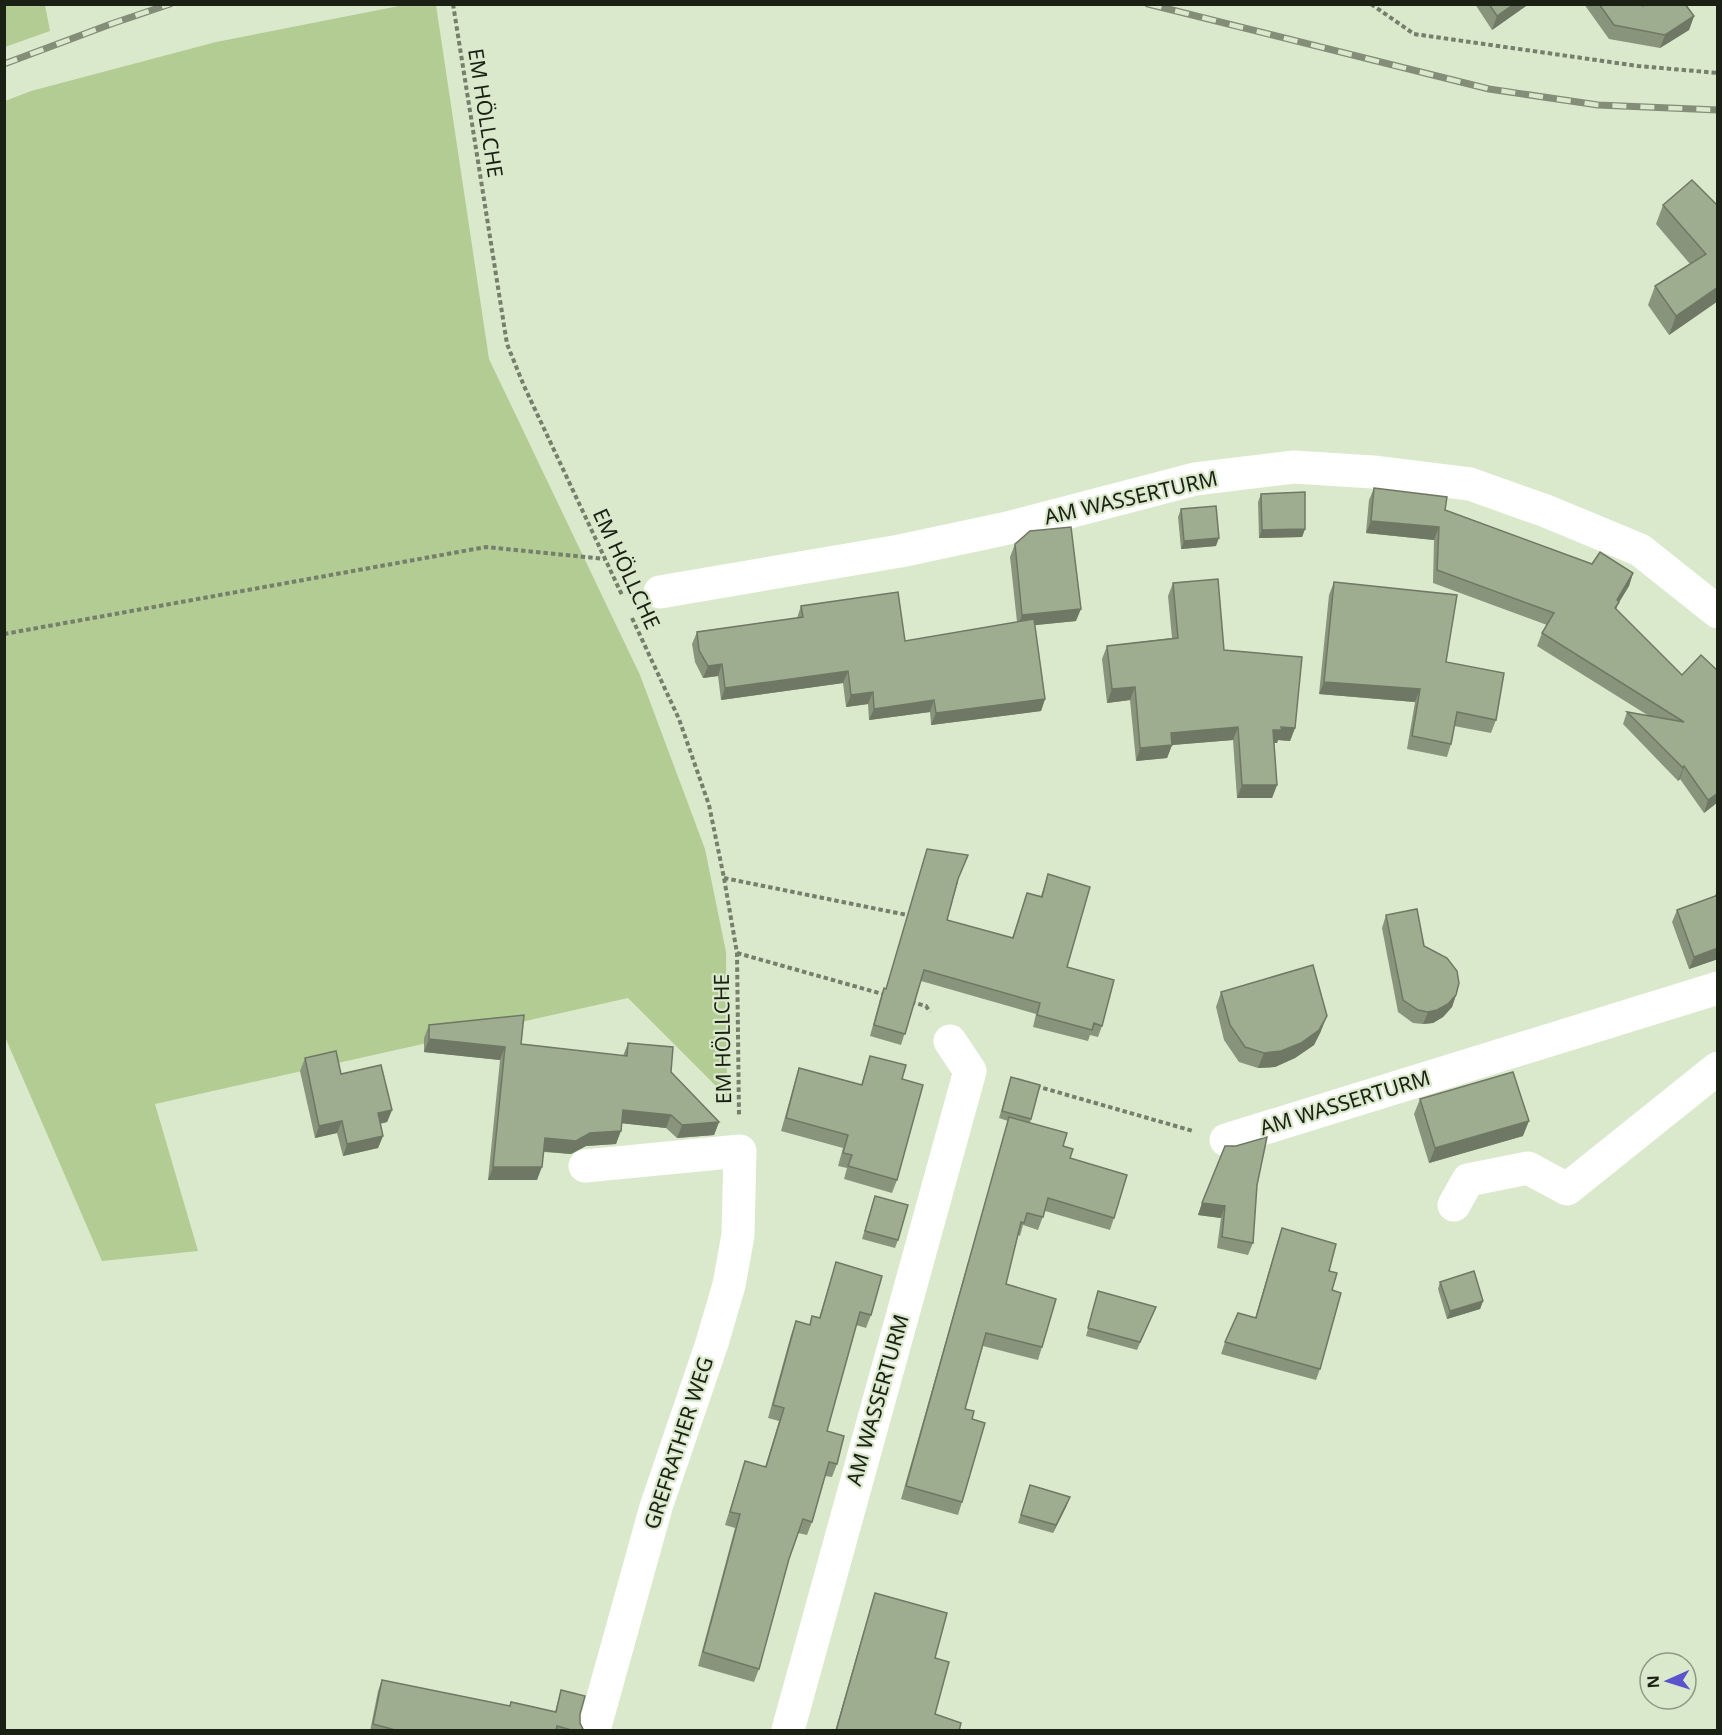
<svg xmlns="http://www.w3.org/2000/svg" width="1722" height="1735" font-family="'Noto Sans',sans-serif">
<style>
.green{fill:#b2cc94}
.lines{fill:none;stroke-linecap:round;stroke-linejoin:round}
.path{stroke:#757f6b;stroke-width:4;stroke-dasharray:4.5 3;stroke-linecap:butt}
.minor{stroke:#fff;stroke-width:33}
.rail-casing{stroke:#838d78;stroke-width:7}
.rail{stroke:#dae9cb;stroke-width:4.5;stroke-dasharray:14;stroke-linecap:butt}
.wall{fill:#88947b}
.shaded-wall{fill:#6f7864}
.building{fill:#9eac8f;stroke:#6f7864;stroke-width:1.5}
.labels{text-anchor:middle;stroke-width:4.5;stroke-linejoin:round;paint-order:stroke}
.street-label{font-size:21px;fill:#1b2015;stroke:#dae9cb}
</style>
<rect width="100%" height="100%" fill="#dae9cb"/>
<g class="green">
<path d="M4,5h41l5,26 -45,16z"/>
<path d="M404,5h32l53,354 151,316 65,174 21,103 1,145 -99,-99 -473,106 43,147 -96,10 -97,-224v-936l26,-10 185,-49z"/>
</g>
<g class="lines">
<g class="path">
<path d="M453,4l54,340 17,42 98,209"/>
<path d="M1371,4l43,30 224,32 80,7"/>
<path d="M632,618l47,101 30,86 15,73 13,75 2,162"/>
<path d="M4,634l482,-87 119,12"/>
<path d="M724,878l188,38"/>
<path d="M737,953l149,42"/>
<path d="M911,1002l15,4 4,6"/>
<path d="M1036,1086l157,45"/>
</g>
<g class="minor">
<path d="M660,592l240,-41 108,-23 187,-49 99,-12 79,5 97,12 76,27 94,39 78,62"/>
<path d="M1226,1140l492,-152"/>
<path d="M585,1166l155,-15 -2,84 -9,50 -17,58 -56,164 -62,223"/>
<path d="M1454,1205l14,-25 60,-12 39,21 151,-121"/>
<path d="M788,1730l182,-659 -20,-30"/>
</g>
<defs>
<g id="rail">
<path d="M1148,4l341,85 109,16 120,5"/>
<path d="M4,64l107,-40 59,-20"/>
</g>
</defs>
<use href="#rail" class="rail-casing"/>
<use href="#rail" class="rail"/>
</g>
<g class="wall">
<path d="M1475,4h54l-37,26z"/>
<path d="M1584,4h58l1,2 51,10 -5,14 -29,18 -51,-9z"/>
<path d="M1663,205l55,1v95l-49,34 -21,-30 7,-19 35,-22 -34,-40z"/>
<path d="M1374,488l71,22 147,54 41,9 -4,13 -11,18 -2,5 66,66 36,127 -14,11 -24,-34 -2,2 -55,-57 4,-12 22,4 -112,-70 5,-13 5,-8 -114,-42 1,-43 -68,-7 3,-33z"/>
<path d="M1261,494l44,35 -3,8 -43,1 -1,-36z"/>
<path d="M1181,509l35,37 -35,3 -3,-32z"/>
<path d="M1015,544l61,77 -41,4 10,74 -4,12 -110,14 -1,-13 -61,8 -1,-16 -22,3 -3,-24 -122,17 -3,-24 -15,2 -8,-16 -3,-18 5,-12 100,-14 4,-12 104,35 112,-19 -7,-65z"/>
<path d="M1334,582l112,80 50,58 -5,13 -37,-7 -3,18 -4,13 -40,-8 8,-47 -96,-8 10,-99z"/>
<path d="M1173,583l51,67 71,78 -5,13 -12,-1 -1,3h-3l3,42 -5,13h-35l-4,-58 -61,5 -5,13 -31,3 -6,-61 -23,3 -5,-44 5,-13 65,-8 -4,-42z"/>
<path d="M927,849l31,33 -11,38 65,18 15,-45 14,3 7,-22 19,93 35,59 -4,11 -8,-2 -2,6 -55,-14 3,-13 -115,-33 -20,64 -31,-9 10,-37 4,-11 2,1z"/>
<path d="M1718,886v73l-29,10 -17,-47 5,-12 38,-14z"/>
<path d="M1386,915l38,31 32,49 -4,12 -9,10 -10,6 -10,1 -10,-1 -15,-11 -16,-84z"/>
<path d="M1221,992l100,39 -7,14 -19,13 -20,9 -17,1 -19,-6 -15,-22 -8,-33z"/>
<path d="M429,1025l92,19 102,12 5,-13 43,29 48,50 -5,13 -37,3 -11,-10 -44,-5 -6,21 -30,2 -15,8 -27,-2 -7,28h-49l12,-120 -76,-8v-14z"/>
<path d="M870,1056l32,23 -5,101 -5,13 -48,-14 3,-11 -9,-2 5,-18 -62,-17 14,-50 4,-13 62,17z"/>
<path d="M305,1058l87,52 -5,12 -7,2 3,12 -5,12 -35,8 -6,-23 -22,5 -15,-67z"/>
<path d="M1011,1077l20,42 -1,4 33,23 7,12 44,60 -4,12 -65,-19 -7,19 -15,-5 -3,11 -2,-1 -12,49 36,63 -4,13 -55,-14 -18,63 7,10 -10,83 -4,13 -57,-16 107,-378 -9,-3z"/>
<path d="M1420,1099l103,37 -94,27 -15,-49z"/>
<path d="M1257,1185l-4,58 -5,12 -31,-7 4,-30 -23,-3 4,-12z"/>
<path d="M875,1196l23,44 -3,8 -33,-9z"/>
<path d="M1282,1228l47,43 3,19 -12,79 -4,11 -95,-26 4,-12 30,-24 23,-78z"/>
<path d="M836,1262l35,53 -5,13 -10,-3 -29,106 10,33 -5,13 -7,-1 -13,46 -5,13 -9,-2 -9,26 -30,110 -5,13 -56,-16 37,-138 -10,-3 16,-51 4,-13 20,6 14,-46 -11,-3 23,-83 5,-14 13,4 3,-9 7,2z"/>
<path d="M1440,1282l43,19 -3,8 -33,10 -9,-30z"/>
<path d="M1098,1291l58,16 -19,43 -51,-14z"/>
<path d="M1030,1485l37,20 -14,28 -35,-10z"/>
<path d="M875,1593l60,65v56l24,17h-124l36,-125z"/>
<path d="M382,1680l127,26 46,6 6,-22 19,24v9l4,8h-214l8,-40z"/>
</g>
<g class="shaded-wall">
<path d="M1514,4h15l-37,26 5,-14z"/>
<path d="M1694,16l-5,14 -29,18 5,-13z"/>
<path d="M1718,287v14l-49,34 7,-19z"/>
<path d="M1371,521l68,6 -5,13 -68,-7z"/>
<path d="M1305,529l-3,8 -43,1 3,-8z"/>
<path d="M1219,538l-3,8 -35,3 3,-8z"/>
<path d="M1633,573l-4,13 -11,18 -4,10 3,-14z"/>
<path d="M1081,609l-5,12 -59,6 5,-12z"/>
<path d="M722,664l-4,12 -15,2 5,-12z"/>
<path d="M848,671l-5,12 -122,17 4,-12z"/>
<path d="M1324,682l96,7 -5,13 -96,-8z"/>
<path d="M1135,687l-5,13 -23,3 5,-14z"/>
<path d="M873,692l-5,12 -22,3 5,-12z"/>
<path d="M1045,699l-4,12 -110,14 5,-12z"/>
<path d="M934,700l-4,12 -61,8 5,-11z"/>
<path d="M1238,727l-5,13 -61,5 -5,13 -31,3 4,-13 31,-15z"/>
<path d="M1281,727l14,1 -5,13 -12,-1 -1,3h-8l4,-13z"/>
<path d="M1684,766l-4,13 -2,2 5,-13z"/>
<path d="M1242,785h35l-5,13h-35z"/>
<path d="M1718,793v9l-14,11 4,-13z"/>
<path d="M1718,948v11l-29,10 5,-12z"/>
<path d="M1456,995l-4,12 -9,10 -10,6 -10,1 5,-12z"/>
<path d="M1327,1016l-6,15 -7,14 -19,13 -20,9 -17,1 6,-15z"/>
<path d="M429,1039l76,8 -5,13 -76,-8z"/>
<path d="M392,1110l-5,12 -14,3 5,-12z"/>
<path d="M623,1110l48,5 -5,13 -47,-5z"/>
<path d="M342,1121l-5,12 -22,5 4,-12z"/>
<path d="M1529,1121l-6,15 -94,27 6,-15z"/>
<path d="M719,1122l-5,13 -37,3 5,-13z"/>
<path d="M621,1131l-5,13 -30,2 -15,8 -31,-3 5,-13 45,-5z"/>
<path d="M383,1136l-5,12 -35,8 4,-12z"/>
<path d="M493,1167h49l-5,13h-49z"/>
<path d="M1202,1203l23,3 -4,12 -23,-3z"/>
<path d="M1483,1301l-3,8 -33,10 3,-8z"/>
<path d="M1070,1497l-3,8 -14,28 3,-8z"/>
</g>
<g class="building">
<path d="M1489,4h25l-17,12z"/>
<path d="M1599,4h43l1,2 3,-2h39l9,12 -29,19 -51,-10z"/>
<path d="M1692,180l26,26v81l-42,29 -21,-30 51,-32 -43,-49z"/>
<path d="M1374,488l73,9 -2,13 147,54 8,-12 33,21 -16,27 2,2 -4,6 67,67 19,-20 17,16v122l-10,7 -24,-34 -1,2 -56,-56 57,10 -142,-89 12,-20 -117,-43 2,-43 -68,-6z"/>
<path d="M1305,492v37l-43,1 -1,-36z"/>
<path d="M1216,506l3,32 -35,3 -3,-32z"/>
<path d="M1071,527l10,82 -59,6 -7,-71 15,-13z"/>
<path d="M1218,579l6,71 78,7 -7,71 -14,-1 1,3h-9l4,55h-35l-4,-58 -67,6 1,12 -32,3 -5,-61 -23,2 -5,-43 71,-8 -5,-55z"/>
<path d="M1334,582l123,13 -11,67 58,11 -8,47 -39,-8 -6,32 -39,-8 8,-47 -96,-7z"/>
<path d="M898,592l7,49 129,-22 11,80 -109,14 -2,-13 -60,9 -1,-17 -22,3 -3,-24 -123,17 -3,-24 -14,2 -9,-16 -2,-18 106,-15 -2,-11z"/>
<path d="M927,849l41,6 -10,24 -11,41 66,18 14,-45 15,4 6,-23 42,13 -23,80 47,13 -12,46 -8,-3 -2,7 -55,-15 3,-12 -116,-33 -19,64 -31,-9 10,-37 2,1z"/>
<path d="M1718,895v53l-24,9 -17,-47z"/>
<path d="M1417,909l7,37 23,12 10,13 2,12 -3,12 -8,9 -11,6 -9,2 -10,-2 -15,-10 -17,-85z"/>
<path d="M1313,965l14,51 -8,14 -18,13 -20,8 -17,2 -19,-6 -15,-22 -9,-33z"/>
<path d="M524,1015l-3,29 106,12 1,-13 45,4 -2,25 48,50 -37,3 -11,-10 -48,-5 -2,21 -31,2 -14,8 -31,-3 -3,29h-49l12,-120 -76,-8v-14z"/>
<path d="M336,1051l5,23 40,-9 11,45 -14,3 5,23 -36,8 -5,-23 -23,5 -14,-68z"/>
<path d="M870,1056l36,9 -4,14 21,6 -26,95 -49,-14 4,-11 -9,-2 5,-18 -62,-17 13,-50 63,17z"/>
<path d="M1513,1072l16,49 -94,27 -15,-49z"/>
<path d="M1011,1077l29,8 -9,34 -29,-8z"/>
<path d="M1009,1117l58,16 -4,13 10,3 -3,9 57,17 -13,43 -66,-20 -5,19 -16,-4 -3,10 -3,-1 -15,62 50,15 -14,48 -56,-14 -21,76 9,2 -2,8 13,4 -23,79 -56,-16z"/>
<path d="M1267,1137l-10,48 -4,58 -31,-6 3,-31 -23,-3 23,-57h11z"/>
<path d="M875,1196l33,9 -10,35 -33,-9z"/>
<path d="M1282,1228l54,16 -7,27 8,2 -5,17 9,3 -21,76 -95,-27 13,-29 18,5z"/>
<path d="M836,1262l46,14 -11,39 -11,-3 -33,119 17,5 -7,28 -8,-2 -17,60 -9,-3 -14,40 -30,110 -56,-17 37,-138 -10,-2 15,-51 21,6 18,-59 -11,-3 23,-84 14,4 2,-9 8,2z"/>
<path d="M1474,1271l9,30 -33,10 -10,-29z"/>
<path d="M1098,1291l58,16 -16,35 -52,-14z"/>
<path d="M1030,1485l40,12 -14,28 -35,-10z"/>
<path d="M875,1593l72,20 -12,45 14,4 -14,52 26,9 -2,8h-123z"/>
<path d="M382,1680l128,26 1,-4 45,10 5,-22 24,6 -5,18v9l4,8h-9l-18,-5 -1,5h-157l-26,-7z"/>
</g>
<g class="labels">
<g class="street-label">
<text transform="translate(485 113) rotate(81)" y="7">EM HÖLLCHE</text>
<text transform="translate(1131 498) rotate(-13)" y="7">AM WASSERTURM</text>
<text transform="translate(626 569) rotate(65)" y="7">EM HÖLLCHE</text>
<text transform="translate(723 1039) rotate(-91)" y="7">EM HÖLLCHE</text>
<text transform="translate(1345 1103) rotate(-17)" y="7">AM WASSERTURM</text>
<text transform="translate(878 1400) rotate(-74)" y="7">AM WASSERTURM</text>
<text transform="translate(679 1443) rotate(-72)" y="7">GREFRATHER WEG</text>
</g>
</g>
<rect width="1722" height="1735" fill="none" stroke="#1b2015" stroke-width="12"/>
<g transform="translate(1668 1681) rotate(267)"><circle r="28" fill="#dae9cb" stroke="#8e9982" stroke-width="1.5"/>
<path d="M0-4.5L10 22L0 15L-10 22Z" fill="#5954cc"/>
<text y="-9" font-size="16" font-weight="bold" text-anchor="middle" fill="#1b2015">N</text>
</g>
</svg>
